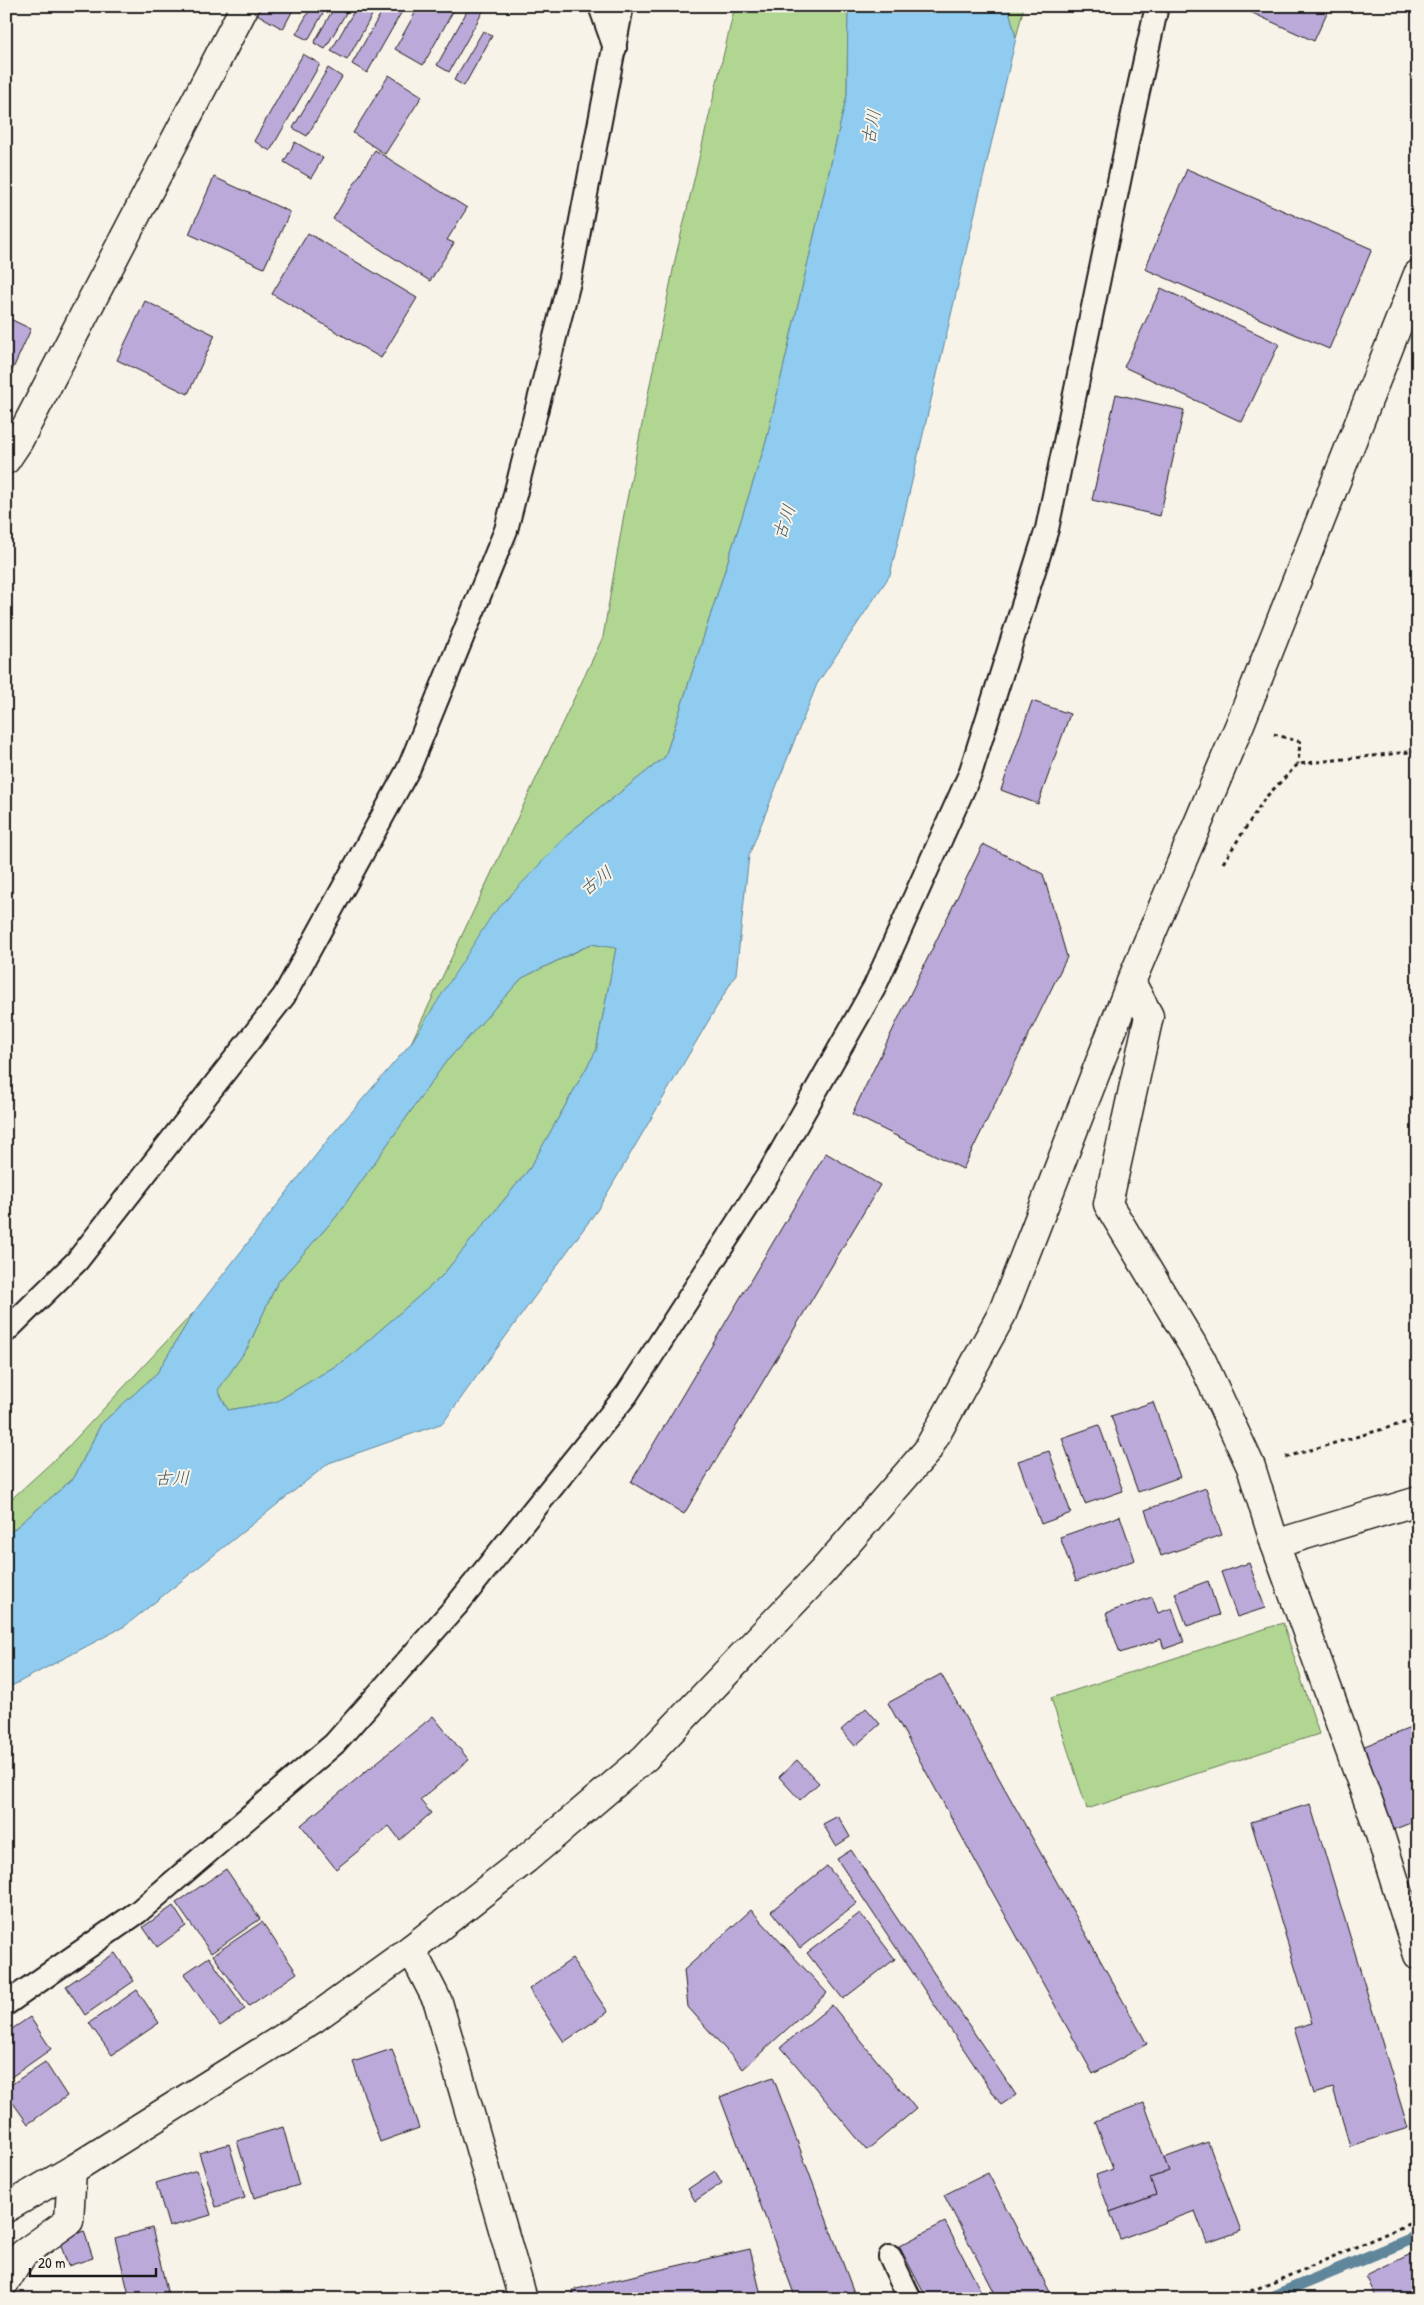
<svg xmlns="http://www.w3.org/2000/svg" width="1424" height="2305" font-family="'Patrick Hand','Klee One',sans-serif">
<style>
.green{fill:#b1d692;stroke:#667957}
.water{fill:#8fccf0;stroke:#61869b;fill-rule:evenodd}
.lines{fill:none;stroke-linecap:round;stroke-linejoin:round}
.stream{stroke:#61869b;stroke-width:12}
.building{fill:#bba9d9;stroke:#1c1c1c}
.lane-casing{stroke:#1c1c1c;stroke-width:26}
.street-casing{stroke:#1c1c1c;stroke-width:31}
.secondary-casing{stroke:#1c1c1c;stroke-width:31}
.path{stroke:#1c1c1c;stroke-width:3;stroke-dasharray:4 4;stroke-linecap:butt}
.lane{stroke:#f7f3e8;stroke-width:22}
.street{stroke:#f7f3e8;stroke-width:28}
.secondary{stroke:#f7f3e8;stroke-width:28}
.labels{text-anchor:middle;stroke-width:4;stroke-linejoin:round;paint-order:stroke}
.water-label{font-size:18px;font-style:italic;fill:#445a66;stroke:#f7f3e8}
</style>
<rect width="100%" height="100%" fill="#f7f3e8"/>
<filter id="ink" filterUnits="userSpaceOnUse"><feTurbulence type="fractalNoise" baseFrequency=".02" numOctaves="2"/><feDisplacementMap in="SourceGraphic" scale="10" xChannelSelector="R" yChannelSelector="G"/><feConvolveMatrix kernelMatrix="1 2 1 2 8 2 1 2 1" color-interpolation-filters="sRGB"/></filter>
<g filter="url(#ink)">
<g class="green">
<path d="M735,6h113l-1,89 -81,347 -101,315 -94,74 -160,212 192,-406 21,-123 51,-254z"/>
<path d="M1008,6h16l-8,32z"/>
<path d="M592,944l24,4 -20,103 -66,117 -89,109 -94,82 -71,43 -48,8 -10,-20 30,-43 29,-64 59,-66 109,-154 77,-85z"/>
<path d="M194,1312l-37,61 -56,51 -27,54 -68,58v-32l58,-53z"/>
<path d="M1283,1623l36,111 -232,75 -36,-111z"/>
</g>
<path class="water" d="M848,6h160l8,32 -126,537 -73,109 -68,171 -13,119 -138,235 -155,214 -114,40 -204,163 -119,63v-153l68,-58 27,-54 56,-51 37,-61 136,-175 81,-94 81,-128 79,-84 94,-74 101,-315 81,-347zM591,944l25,4 -20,103 -66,117 -89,109 -94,82 -71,43 -48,8 -10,-20 30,-43 29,-64 59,-66 109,-154 77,-85z"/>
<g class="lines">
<path class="stream" d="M1267,2299l151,-63"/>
</g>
<g class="building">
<path d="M259,6h36l-12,23 -28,-16z"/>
<path d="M312,6h15l-19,34 -12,-6z"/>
<path d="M335,6h15l-25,43 -11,-6z"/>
<path d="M357,6h20l-30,54 -16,-9z"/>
<path d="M385,6h20l-38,67 -15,-9z"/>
<path d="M419,6h37l-33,59 -28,-16z"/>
<path d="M470,6h16l-37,66 -12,-7z"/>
<path d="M1237,6h93l-16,35z"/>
<path d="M483,31l9,5 -28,50 -10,-6z"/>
<path d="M303,54l17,10 -50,87 -16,-10z"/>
<path d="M328,68l14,9 -35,59 -14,-8z"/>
<path d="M389,75l33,21 -37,58 -32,-21z"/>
<path d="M295,142l28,16 -12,20 -27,-16z"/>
<path d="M375,150l92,58 -20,32 7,3 -24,38 -97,-62z"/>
<path d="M1187,169l185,80 -43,100 -184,-80z"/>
<path d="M214,177l76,35 -26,56 -75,-34z"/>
<path d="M308,233l109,65 -36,60 -109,-64z"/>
<path d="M1161,288l118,56 -37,78 -118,-55z"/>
<path d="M145,301l70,34 -27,59 -71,-34z"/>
<path d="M6,317l25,12 -25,55z"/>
<path d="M1116,394l68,16 -24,106 -68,-16z"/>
<path d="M1032,701l38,13 -32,90 -37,-14z"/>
<path d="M983,844l60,30 24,83 -104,212 -111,-55z"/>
<path d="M826,1153l54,32 -196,329 -53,-32z"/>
<path d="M1153,1402l27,75 -42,15 -27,-76z"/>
<path d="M1099,1425l24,66 -38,13 -23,-66z"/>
<path d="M1049,1451l22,62 -30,11 -23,-63z"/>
<path d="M1206,1488l16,47 -61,21 -16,-46z"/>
<path d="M1120,1516l15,44 -59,21 -16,-44z"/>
<path d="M1249,1563l16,45 -28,9 -16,-45z"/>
<path d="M1208,1581l11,34 -32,11 -12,-33z"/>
<path d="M1152,1597l6,16 14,-5 12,34 -20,7 -3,-10 -41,14 -14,-40z"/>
<path d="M941,1674l206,370 -54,30 -205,-371z"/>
<path d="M866,1708l14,16 -25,22 -14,-16z"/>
<path d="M433,1716l36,44 -49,40 11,13 -31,27 -11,-14 -53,43 -35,-44z"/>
<path d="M1418,1725v95l-28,11 -33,-82z"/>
<path d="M797,1760l22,23 -19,17 -21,-23z"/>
<path d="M1310,1804l98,324 -58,18 -17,-58 -19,6 -20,-66 18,-5 -61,-201z"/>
<path d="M838,1816l12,21 -14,9 -13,-22z"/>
<path d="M851,1850l165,245 -15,10 -164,-246z"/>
<path d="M827,1866l30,37 -57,45 -29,-37z"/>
<path d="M226,1869l34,50 -49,34 -35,-50z"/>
<path d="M173,1906l13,20 -29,21 -14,-20z"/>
<path d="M751,1910l76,83 -84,76 -55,-62 -4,-37z"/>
<path d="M860,1913l35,46 -52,40 -36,-46z"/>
<path d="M262,1922l35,51 -48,33 -36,-51z"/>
<path d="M115,1953l19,28 -49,34 -19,-29z"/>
<path d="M209,1957l36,52 -25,17 -36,-52z"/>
<path d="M572,1959l36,53 -44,30 -35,-53z"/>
<path d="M137,1990l22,33 -47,32 -23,-32z"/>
<path d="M832,2005l84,104 -49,41 -86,-103z"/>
<path d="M30,2017l21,32 -44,31 -1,-47z"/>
<path d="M392,2049l27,79 -39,14 -27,-80z"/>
<path d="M45,2062l22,34 -39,28 -22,-31v-5z"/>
<path d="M773,2077l83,221 -2,1h-58l-76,-202z"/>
<path d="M1144,2103l25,68 -19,7 6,17 -46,17 -14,-37 17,-6 -18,-48z"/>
<path d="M283,2127l16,58 -45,13 -17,-57z"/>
<path d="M1208,2142l33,89 -34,12 -12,-32 -75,28 -10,-27 46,-17 -6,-17 19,-7 -5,-13z"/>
<path d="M229,2144l16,54 -29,9 -17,-54z"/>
<path d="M197,2170l14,45 -42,12 -13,-44z"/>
<path d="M715,2171l7,12 -27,18 -7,-12z"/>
<path d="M988,2173l64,123 -5,3h-49l-54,-104z"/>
<path d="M945,2222l40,77h-58l-28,-53z"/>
<path d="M152,2228l17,71h-39l-15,-61z"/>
<path d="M84,2231l9,27 -25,8 -9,-26z"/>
<path d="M750,2249l12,50h-188l-2,-9z"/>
<path d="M1418,2251v48h-41l-11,-23z"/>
</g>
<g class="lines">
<defs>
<g id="lane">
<path d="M600,6l15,42"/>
<path d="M6,1331l71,-70 207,-265 125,-228 97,-238 64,-252 52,-272"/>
<path d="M6,2004l132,-92 196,-168 122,-138 171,-212 141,-219 106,-187 96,-214 77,-245 86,-415 24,-108"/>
<path d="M890,2257l20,42"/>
</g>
<g id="street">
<path d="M6,460l12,-18 227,-436"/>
<path d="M1131,982l18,34 -41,188 93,155 50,108 24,77 102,281 41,130"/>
<path d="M1275,1544l143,-43"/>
<path d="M6,2208l66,-38 243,-152 96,-69 115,-90 119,-101 178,-187 104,-120 75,-137 129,-332 109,-258 178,-450"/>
<path d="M6,2281l17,-27 46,-33 3,-51"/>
</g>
<path id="secondary" d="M411,1949l27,53 85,297"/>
</defs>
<use href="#lane" class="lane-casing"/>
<use href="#street" class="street-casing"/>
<use href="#secondary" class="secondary-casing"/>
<g class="path">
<path d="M1274,734l26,8 -2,22"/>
<path d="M1223,863l42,-65 33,-34 120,-13"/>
<path d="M1286,1457l132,-38"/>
<path d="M1228,2299l44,-16 146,-63"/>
</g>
<use href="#lane" class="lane"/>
<use href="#street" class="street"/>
<use href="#secondary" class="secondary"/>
</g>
</g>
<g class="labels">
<g class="water-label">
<text transform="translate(871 127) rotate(-79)" y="6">古川</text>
<text transform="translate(784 522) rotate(-71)" y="6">古川</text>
<text transform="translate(596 881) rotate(-37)" y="6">古川</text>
<text x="172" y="1484">古川</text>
</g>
</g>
<rect width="1424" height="2305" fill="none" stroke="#f7f3e8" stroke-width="25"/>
<rect x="12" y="12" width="1399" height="2280" fill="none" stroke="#1c1c1c" stroke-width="2" filter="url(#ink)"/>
<path d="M30 2268v8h126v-8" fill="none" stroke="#1c1c1c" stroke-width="2.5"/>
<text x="38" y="2268" font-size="15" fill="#1c1c1c" stroke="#f7f3e8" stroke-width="4" paint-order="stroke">20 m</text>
</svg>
